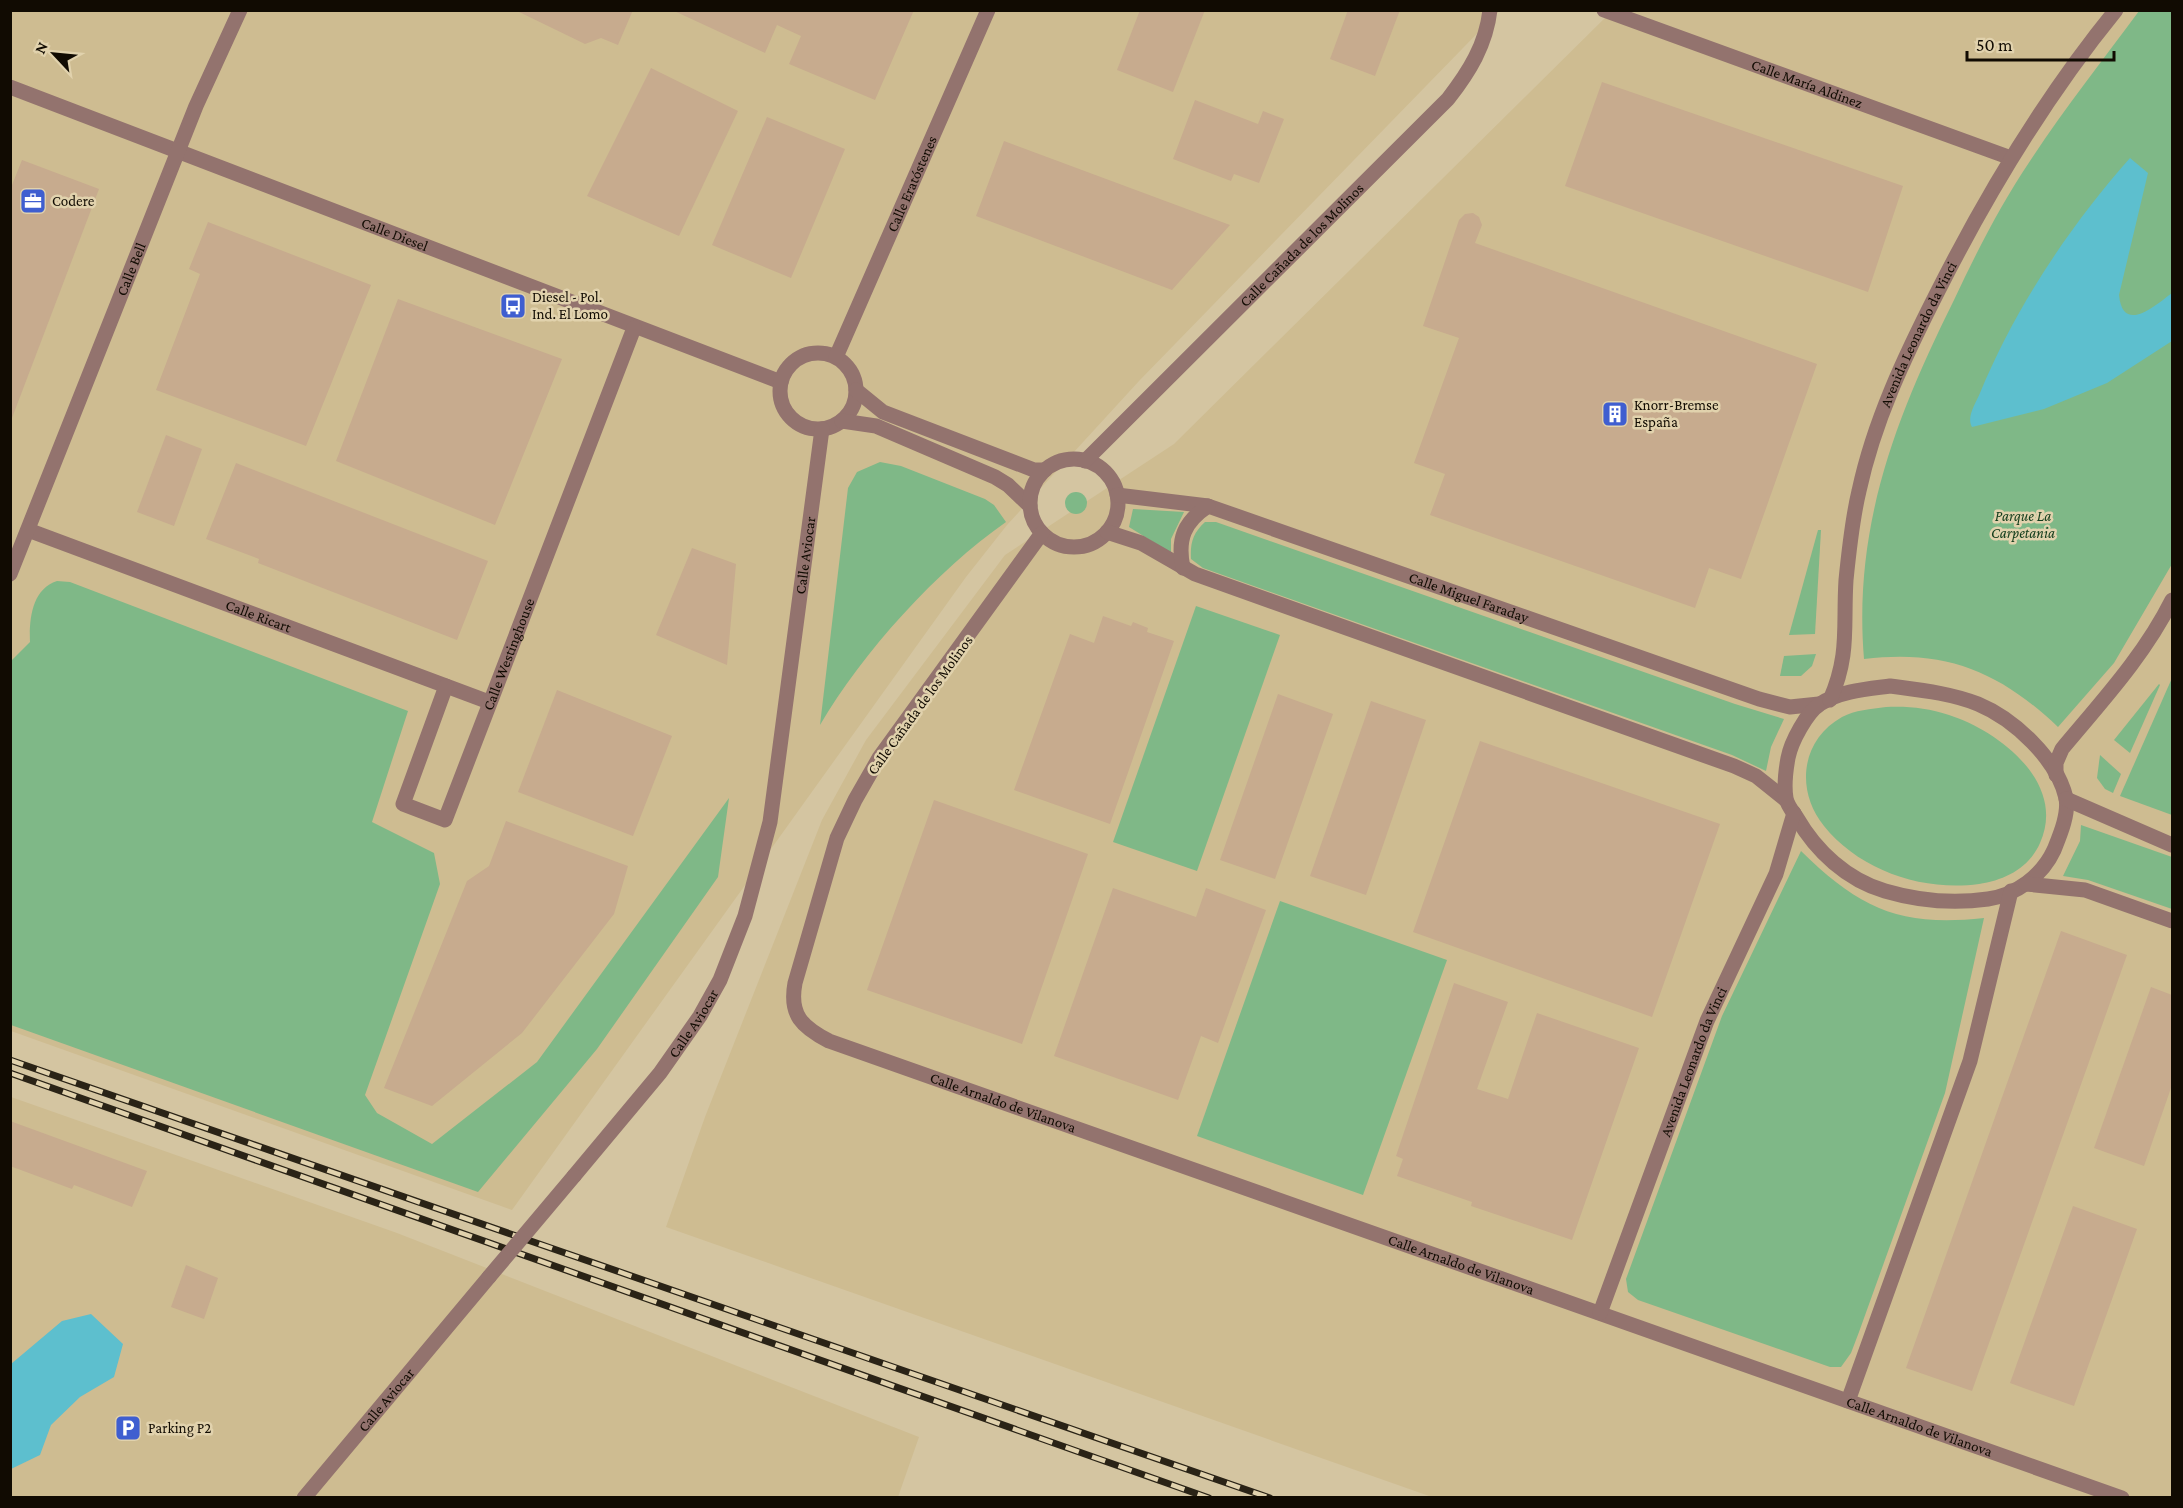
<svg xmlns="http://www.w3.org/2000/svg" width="2183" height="1508" font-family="'Crimson Pro',serif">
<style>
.built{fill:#cebc91}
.green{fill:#7fb887}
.water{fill:#5dbfce}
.building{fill:#c7ab8e}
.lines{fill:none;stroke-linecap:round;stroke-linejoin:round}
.minor{stroke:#93736e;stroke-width:15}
.rail-casing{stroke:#2a2316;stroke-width:7}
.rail{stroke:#e1d2ad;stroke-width:4.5;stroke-dasharray:14;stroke-linecap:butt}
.minor-bridge{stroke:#93736e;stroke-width:15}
.labels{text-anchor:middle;stroke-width:5;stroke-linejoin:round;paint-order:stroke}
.street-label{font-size:15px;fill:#110b02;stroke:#e1d2ad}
.poi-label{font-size:15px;fill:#110b02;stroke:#e1d2ad;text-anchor:start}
.park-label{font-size:15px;font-style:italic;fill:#113c1b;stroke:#e1d2ad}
</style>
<rect width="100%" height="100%" fill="#d4c5a1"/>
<g class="built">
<path d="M11,11h1488l-360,370 -132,144 -41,52 -454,633 -501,-179z"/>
<path d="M1612,11h560v1486h-740l-766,-270 39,-110 117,-297 44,-80 139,-185 169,-111z"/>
<path d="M11,1097l386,136 522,204 -21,60 -887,1z"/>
</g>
<g class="green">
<path d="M2139,11h33v553l-58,99 -56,64c-59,-56 -113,-78 -194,-68 -11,-133 32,-242 90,-359 22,-47 47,-96 76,-139 34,-52 73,-101 109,-150z"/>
<path d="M880,462l21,4 84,33 9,6 12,17c-69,48 -143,130 -186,203l28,-237 9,-16z"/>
<circle cx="1076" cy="503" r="11"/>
<path d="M1133,509l51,3 -13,27v14l-42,-26z"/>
<path d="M1205,522h11l519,182 49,15 -13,28 -5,24 -34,-16 -529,-187 -12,-9c-1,-16 2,-26 14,-37z"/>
<path d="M1818,530h3l-6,104 -26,1z"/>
<path d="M57,581l13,1 338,129 -36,111 62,31 6,31 -75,211 12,18 55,31 105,-82 192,-264 -11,79 -121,172 -119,143 -467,-167v-364l19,-19c-1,-23 2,-53 27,-61z"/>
<path d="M1196,606l84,29 -83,236 -84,-29z"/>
<path d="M1816,654l-4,12 -11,10h-21l4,-20z"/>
<path d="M2172,678v137l-52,-19z"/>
<path d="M2159,684l1,1 -30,68 -16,-13z"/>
<path d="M1886,707c22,-1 42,1 63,8 50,16 118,68 91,128 -11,25 -35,37 -61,41 -56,8 -120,-14 -155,-58 -29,-36 -23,-86 18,-109 13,-7 29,-8 44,-10z"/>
<path d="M2100,755l21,19 -8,19 -8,-4 -8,-11z"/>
<path d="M2081,825l91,32v52l-84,-29 -25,-4 17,-35z"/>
<path d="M1801,851c59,58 99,76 183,67l-39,175 -86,239 -8,21 -10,14h-11l-192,-67 -10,-8 -2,-13 96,-263z"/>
<path d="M1280,901l167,59 -84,235 -166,-59z"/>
</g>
<g class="water">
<path d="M2130,158l18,15 -29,122c4,40 37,10 53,-2v48l-65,42 -63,26 -72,18c-6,-10 4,-24 8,-34 35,-85 89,-166 150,-235z"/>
<path d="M91,1314l32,30 -9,33 -34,20 -29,28 -11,30 -29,14v-105l51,-43z"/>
</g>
<g class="building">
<path d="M515,10h118l-15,35 -17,-7 -16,6z"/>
<path d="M672,10h242l-39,90 -86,-36 12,-28 -24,-11 -12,28z"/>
<path d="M1140,10h65l-32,82 -56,-22z"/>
<path d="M1348,10h52l-25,66 -45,-17z"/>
<path d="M651,68l87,43 -59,125 -92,-40z"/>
<path d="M1602,82l301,104 -35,106 -303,-106z"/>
<path d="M1195,100l63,24 5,-13 21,8 -25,64 -25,-9 -3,7 -58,-22z"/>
<path d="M767,117l78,32 -54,129 -79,-33z"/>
<path d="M1004,141l226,84 -58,65 -196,-74z"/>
<path d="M22,160l77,29 -87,229 -2,-228z"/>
<path d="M1473,213l6,4 3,8 -7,18 342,121 -76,215 -32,-11 -14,40 -265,-93 15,-41 -31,-11 45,-125 -36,-12 36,-106 6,-6z"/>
<path d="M208,222l163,63 -65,161 -150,-56 44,-116 -11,-5z"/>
<path d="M398,299l164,60 -67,166 -159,-64z"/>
<path d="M166,435l36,14 -28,77 -37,-14z"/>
<path d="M236,463l252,98 -31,79 -199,-77 1,-4 -53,-20z"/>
<path d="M692,548l44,16 -9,101 -71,-30z"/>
<path d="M1103,616l28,10 2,-4 15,6 -1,4 27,9 -64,183 -96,-34 56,-156 24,9z"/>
<path d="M557,690l115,46 -39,100 -115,-44z"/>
<path d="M1278,694l55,20 -58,165 -55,-19z"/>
<path d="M1371,701l55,19 -60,175 -56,-19z"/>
<path d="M1480,741l240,83 -68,193 -239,-85z"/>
<path d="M934,800l154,54 -66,190 -155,-54z"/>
<path d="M506,821l122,45 -14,48 -92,119 -90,73 -48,-18 83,-207 22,-15z"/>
<path d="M1113,888l83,29 10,-29 60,22 -48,133 -17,-7 -23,64 -124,-44z"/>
<path d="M2061,931l66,24 -155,436 -66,-23z"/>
<path d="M1454,983l54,19 -31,87 31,10 29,-86 102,35 -67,192 -101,-34 1,-4 -75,-26 6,-17 -7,-3z"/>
<path d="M2151,987l21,8v90l-28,81 -50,-18z"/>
<path d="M10,1121l137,50 -15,36 -58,-22 -2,4 -62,-23z"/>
<path d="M2073,1206l64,23 -63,177 -64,-23z"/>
<path d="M186,1265l32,13 -14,41 -33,-12z"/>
</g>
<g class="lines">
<g class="minor">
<path id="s1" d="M1604,10l407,148"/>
<path id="s2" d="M10,87l771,295"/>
<circle cx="818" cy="391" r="38"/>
<path id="s3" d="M836,357l152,-347"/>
<path d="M856,390l27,22 151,58h11"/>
<path d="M842,421l34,5 119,51 13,8 22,21"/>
<circle cx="1074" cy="503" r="44"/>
<path id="s4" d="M1085,461l363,-362c21,-27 38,-54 42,-89"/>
<path id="s5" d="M1117,495l91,11 551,193 31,8 29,-3"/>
<path id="s6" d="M28,530l461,172"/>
<path d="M1107,532l34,11 54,31 539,192 22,10 30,24"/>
<path id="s7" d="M1042,533l-163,225 -24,42 -18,38 -42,145c-6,32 7,44 34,58l1293,457"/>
<path d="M1183,568c-6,-29 1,-46 25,-62"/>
<path id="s8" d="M10,574l186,-468 44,-96"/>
<path id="s9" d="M446,686l-43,118 42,16 189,-492"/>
<path d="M1890,686c30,4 60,7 88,18 36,15 79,55 88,94 3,16 -6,37 -12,52 -12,26 -38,45 -66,49 -35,5 -69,2 -103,-8 -38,-11 -69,-40 -88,-73 -4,-6 -10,-13 -11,-20 -2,-12 0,-29 2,-40 3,-16 19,-46 32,-54 20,-13 47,-15 70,-18z"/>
<path id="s10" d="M1830,700c20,-46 13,-73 16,-120 3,-30 6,-60 13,-89 15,-70 46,-135 78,-198 50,-99 108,-196 179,-283"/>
<path d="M2056,775v-12l6,-14c40,-48 82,-93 110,-149"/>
<path d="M2066,799l106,46"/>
<path d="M2026,884l59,6 87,31"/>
<path id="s11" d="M574,1176l86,-103 40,-57 20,-36 25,-64 25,-94 52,-393"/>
<path id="s12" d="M1600,1313l107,-292 69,-147 18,-61"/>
<path d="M1848,1401l122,-340 41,-170"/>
<path id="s13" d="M304,1498l185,-221"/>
</g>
<defs>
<g id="rail">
<path d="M10,1060l1260,438"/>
<path d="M10,1073l1199,425"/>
</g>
</defs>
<use href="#rail" class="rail-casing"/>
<use href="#rail" class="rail"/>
<path class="minor-bridge" d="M489,1277l85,-101"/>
</g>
<defs>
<symbol id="office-square" viewBox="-11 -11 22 22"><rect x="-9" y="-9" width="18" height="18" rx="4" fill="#3f5ed0" stroke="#e1d2ad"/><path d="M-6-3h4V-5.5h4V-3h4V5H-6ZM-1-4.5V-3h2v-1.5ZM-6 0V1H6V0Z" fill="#fff"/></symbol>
<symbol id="bus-square" viewBox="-11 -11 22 22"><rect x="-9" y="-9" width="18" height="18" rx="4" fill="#3f5ed0" stroke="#e1d2ad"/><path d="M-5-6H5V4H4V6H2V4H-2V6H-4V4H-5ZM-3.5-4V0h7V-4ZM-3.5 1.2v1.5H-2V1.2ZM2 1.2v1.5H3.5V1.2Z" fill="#fff"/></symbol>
<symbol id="building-square" viewBox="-11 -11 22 22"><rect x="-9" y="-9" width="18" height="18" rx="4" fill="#3f5ed0" stroke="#e1d2ad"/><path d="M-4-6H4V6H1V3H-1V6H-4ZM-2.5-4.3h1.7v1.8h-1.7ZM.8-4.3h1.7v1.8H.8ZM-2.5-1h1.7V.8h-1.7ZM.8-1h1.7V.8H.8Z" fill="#fff"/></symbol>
<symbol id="parking-square" viewBox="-11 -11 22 22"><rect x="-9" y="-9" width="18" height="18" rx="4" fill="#3f5ed0" stroke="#e1d2ad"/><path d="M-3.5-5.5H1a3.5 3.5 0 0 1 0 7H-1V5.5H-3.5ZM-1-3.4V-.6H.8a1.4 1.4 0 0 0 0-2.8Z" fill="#fff"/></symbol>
</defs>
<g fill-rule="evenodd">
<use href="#office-square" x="18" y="186" width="30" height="30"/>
<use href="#bus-square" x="498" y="291" width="30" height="30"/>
<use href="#building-square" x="1600" y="399" width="30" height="30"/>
<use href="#parking-square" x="113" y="1413" width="30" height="30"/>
</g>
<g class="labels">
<g class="street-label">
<text dy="5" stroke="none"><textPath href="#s1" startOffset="216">Calle María Aldinez</textPath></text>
<text dy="5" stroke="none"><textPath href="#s3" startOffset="189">Calle Eratóstenes</textPath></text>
<text dy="5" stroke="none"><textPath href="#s2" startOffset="412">Calle Diesel</textPath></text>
<text dy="5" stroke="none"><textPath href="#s4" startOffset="306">Calle Cañada de los Molinos</textPath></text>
<text dy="5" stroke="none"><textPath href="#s8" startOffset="328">Calle Bell</textPath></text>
<text dy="5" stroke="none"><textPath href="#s10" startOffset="380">Avenida Leonardo da Vinci</textPath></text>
<text dy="5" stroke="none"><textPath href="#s11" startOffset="680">Calle Aviocar</textPath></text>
<text dy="5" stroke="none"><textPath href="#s5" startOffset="368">Calle Miguel Faraday</textPath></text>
<text dy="5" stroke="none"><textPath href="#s6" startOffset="246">Calle Ricart</textPath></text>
<text dy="5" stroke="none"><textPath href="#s9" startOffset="348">Calle Westinghouse</textPath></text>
<text transform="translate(920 705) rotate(-54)" y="5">Calle Cañada de los Molinos</text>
<text dy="5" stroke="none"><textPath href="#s11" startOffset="194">Calle Aviocar</textPath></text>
<text dy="5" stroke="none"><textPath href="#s12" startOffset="268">Avenida Leonardo da Vinci</textPath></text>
<text dy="5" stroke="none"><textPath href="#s7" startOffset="778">Calle Arnaldo de Vilanova</textPath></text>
<text dy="5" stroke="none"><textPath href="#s7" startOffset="1264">Calle Arnaldo de Vilanova</textPath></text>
<text dy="5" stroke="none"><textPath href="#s13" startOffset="128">Calle Aviocar</textPath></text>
<text dy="5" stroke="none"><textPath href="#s7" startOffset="1750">Calle Arnaldo de Vilanova</textPath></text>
</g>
<g class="poi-label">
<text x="52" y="206">Codere</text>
<text x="532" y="302">Diesel - Pol.<tspan x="532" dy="17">Ind. El Lomo</tspan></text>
<text x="1634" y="410">Knorr-Bremse<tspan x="1634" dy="17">España</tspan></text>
<text x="148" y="1433">Parking P2</text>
</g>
<g class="park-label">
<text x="2023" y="521">Parque La<tspan x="2023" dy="17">Carpetania</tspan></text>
</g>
</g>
<rect width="2183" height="1508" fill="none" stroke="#110b02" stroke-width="24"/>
<g transform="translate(54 54) rotate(296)" stroke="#e1d2ad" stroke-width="4.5" paint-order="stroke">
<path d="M0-4.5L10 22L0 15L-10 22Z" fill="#110b02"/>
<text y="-9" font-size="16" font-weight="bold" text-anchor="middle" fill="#110b02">N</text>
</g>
<path d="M1967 51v9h147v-9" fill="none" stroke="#110b02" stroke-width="3"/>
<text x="1976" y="51" font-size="18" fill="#110b02" stroke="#e1d2ad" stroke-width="4.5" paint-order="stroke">50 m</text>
</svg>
